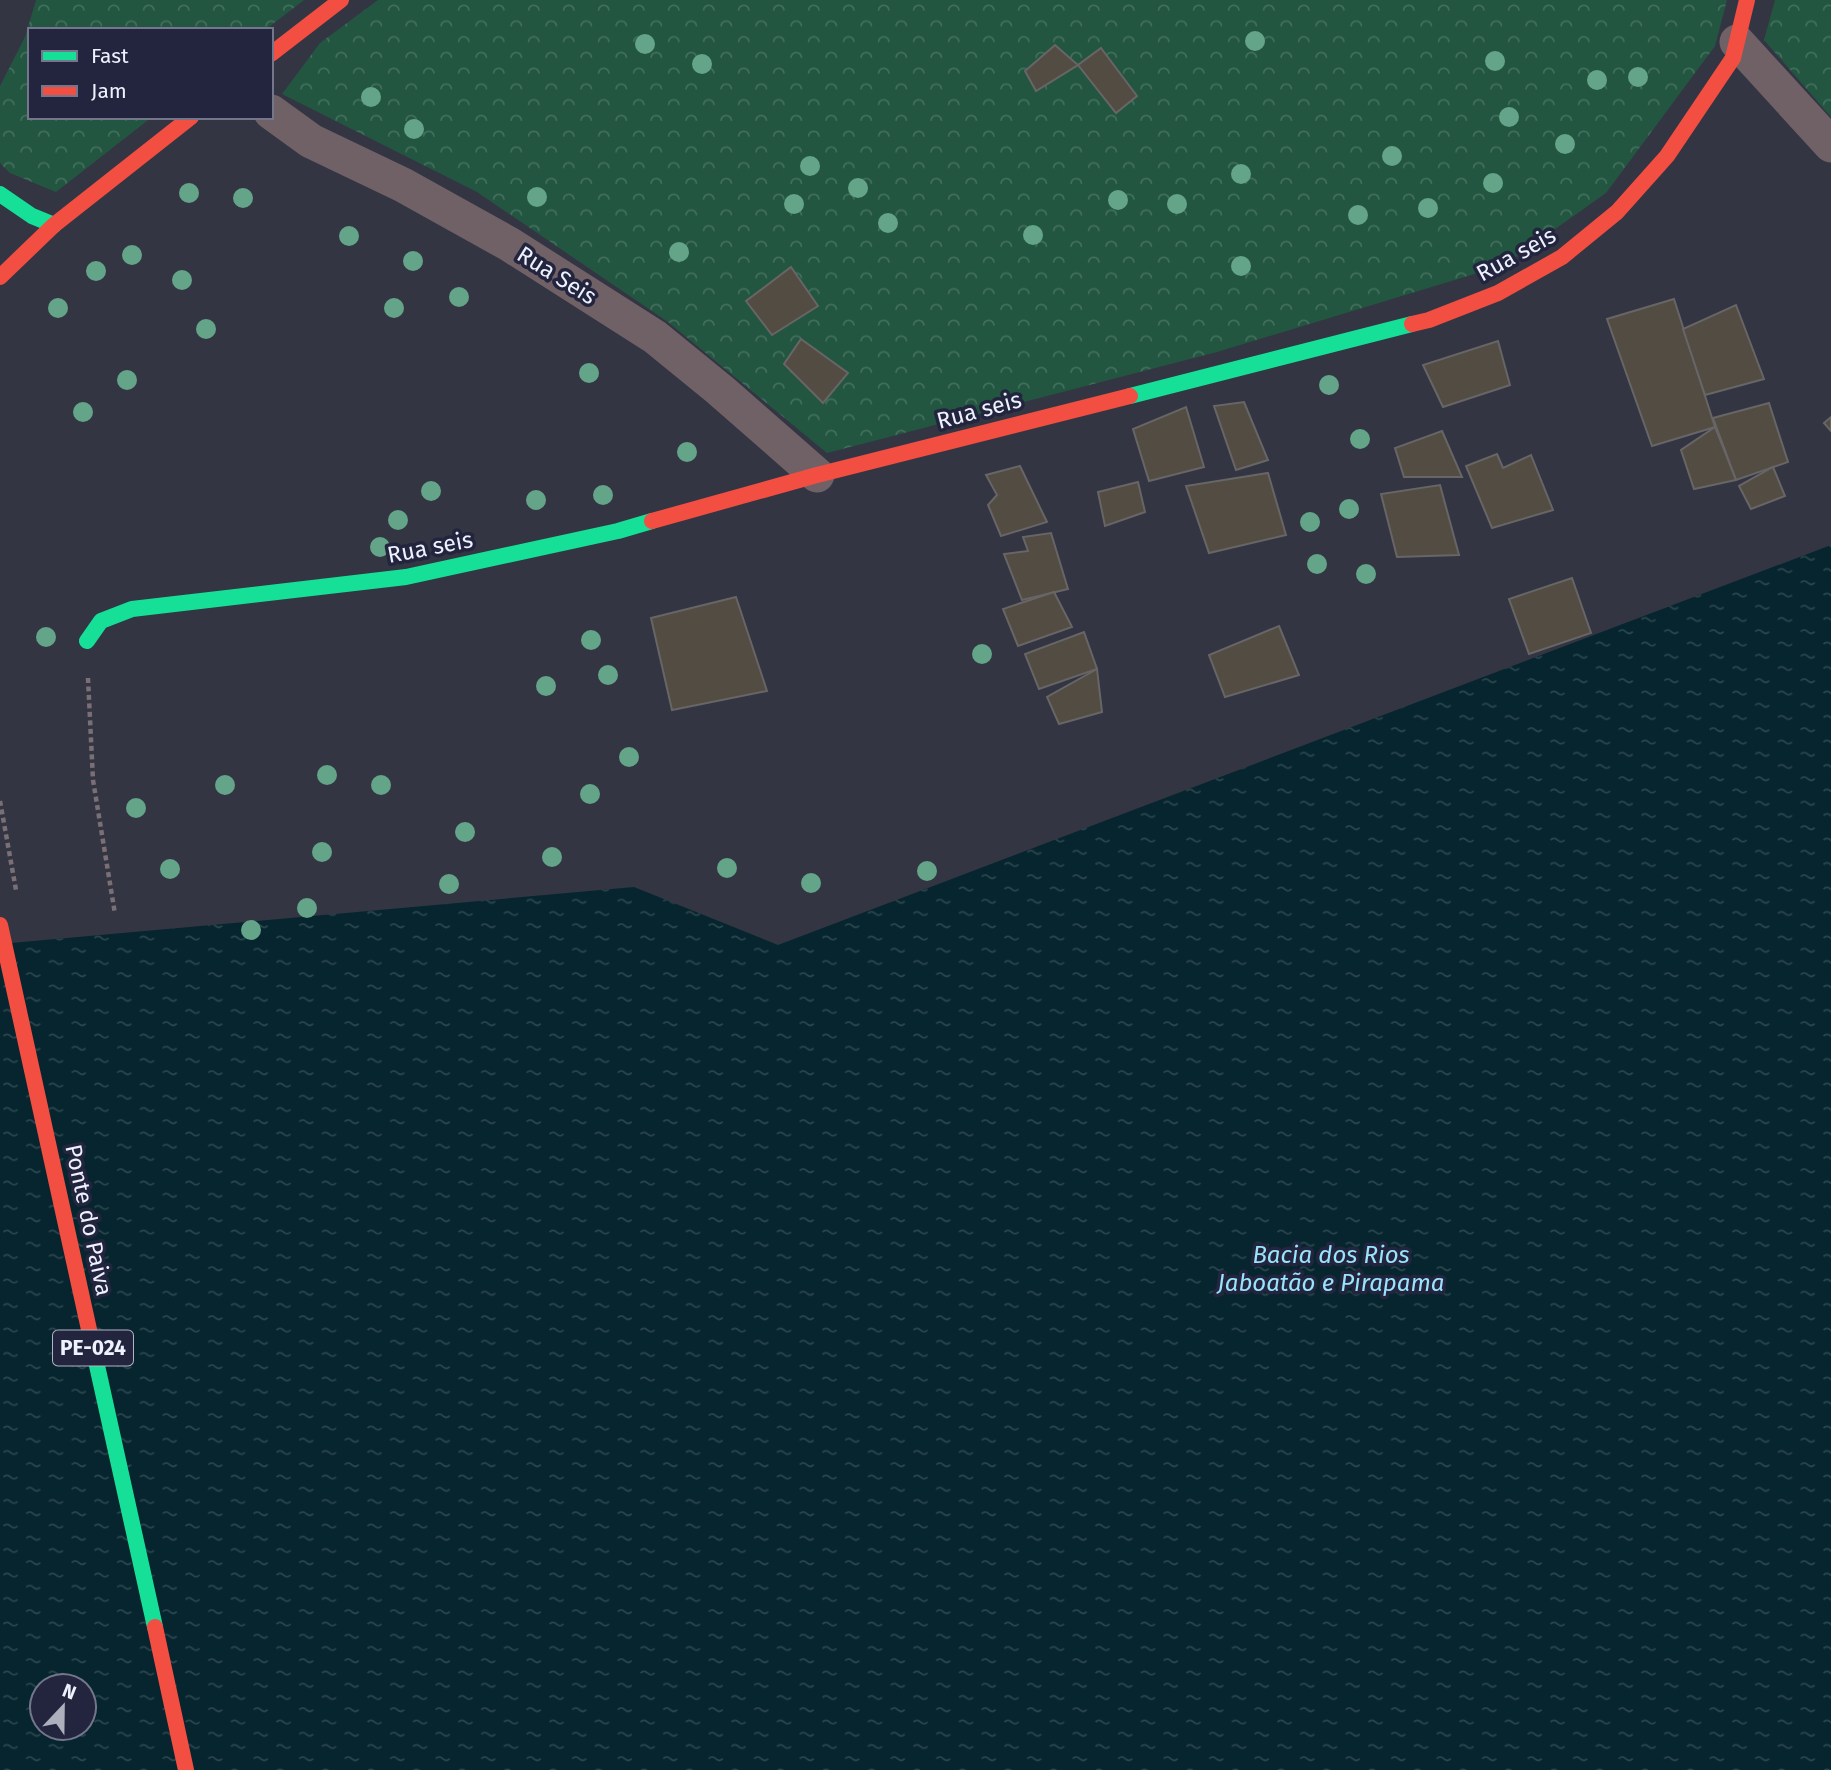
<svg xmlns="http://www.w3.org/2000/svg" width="1831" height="1770" font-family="'Fira Sans',sans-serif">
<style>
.forest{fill:url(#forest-crowns)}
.water{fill:url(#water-ripples);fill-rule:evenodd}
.building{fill:#524c43;stroke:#676566;stroke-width:2}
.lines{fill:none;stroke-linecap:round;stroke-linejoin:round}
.path{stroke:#796f75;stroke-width:4.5;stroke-dasharray:5 3.5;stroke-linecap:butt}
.street{stroke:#706166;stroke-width:35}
.fast{stroke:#16e098;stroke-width:16}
.jam{stroke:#f24e42;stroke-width:16}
.tree{fill:#64a489}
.labels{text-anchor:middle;stroke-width:7;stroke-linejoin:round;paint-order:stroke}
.shield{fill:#23253f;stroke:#b1b4c5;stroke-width:2}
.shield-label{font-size:21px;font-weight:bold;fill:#eef1fe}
.street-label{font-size:23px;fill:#eef1fe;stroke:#23253f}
.water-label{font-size:24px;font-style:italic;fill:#99e3fb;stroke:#23253f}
</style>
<defs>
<pattern id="forest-crowns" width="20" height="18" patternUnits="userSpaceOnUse" patternTransform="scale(1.75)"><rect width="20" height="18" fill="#225640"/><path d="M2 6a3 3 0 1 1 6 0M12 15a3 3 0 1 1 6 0" fill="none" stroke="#426f5d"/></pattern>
<pattern id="water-ripples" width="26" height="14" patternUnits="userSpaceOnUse" patternTransform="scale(1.75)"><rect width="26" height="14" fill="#06252e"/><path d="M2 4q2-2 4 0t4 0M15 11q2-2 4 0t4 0" fill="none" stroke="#2b454d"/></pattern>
</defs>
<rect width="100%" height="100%" fill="#333543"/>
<g class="forest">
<path d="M36,0h268l-39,30h-235v87h122l-96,75 -46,-19 -10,-10v-77l25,-49z"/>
<path d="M378,0h1349l-12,46 -109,147 -102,72 -287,87 -390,101 -159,-131 -191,-130 -195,-98 38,-51z"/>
<path d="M1775,0h56v117l-67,-77z"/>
</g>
<path class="water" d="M1831,545v1225h-1831v-826l634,-57 144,58zM42,1686h42v42h-42z"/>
<g class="building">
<path d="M1055,45l23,20 -42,26 -11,-20z"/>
<path d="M1101,48l36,48 -21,17 -38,-48z"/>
<path d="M791,267l27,39 -46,29 -26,-34z"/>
<path d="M1674,299l41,128 -63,19 -45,-127z"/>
<path d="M1736,305l28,74 -59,16 -22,-66z"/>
<path d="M801,339l47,34 -25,30 -39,-39z"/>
<path d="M1498,341l12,44 -67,22 -20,-42z"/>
<path d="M1244,402l24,58 -32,10 -22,-64z"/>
<path d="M1769,403l19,59 -52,18 -23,-62z"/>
<path d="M1186,407l18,60 -55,14 -16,-52z"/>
<path d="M1831,417v14l-7,-8z"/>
<path d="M1715,427l21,53 -42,9 -13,-39z"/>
<path d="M1442,431l20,46h-58l-9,-29z"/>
<path d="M1497,454l6,14 28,-13 22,55 -61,18 -26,-62z"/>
<path d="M1020,466l27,56 -46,14 -13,-31 9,-10 -11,-20z"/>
<path d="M1773,467l12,29 -34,13 -12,-23z"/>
<path d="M1268,473l18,62 -77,18 -23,-67z"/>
<path d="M1138,482l7,30 -40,14 -7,-34z"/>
<path d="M1440,485l19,70 -62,2 -16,-63z"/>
<path d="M1051,533l17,56 -46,11 -18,-46 24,-3 -5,-14z"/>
<path d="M1572,578l19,55 -62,21 -20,-55z"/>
<path d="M1054,592l18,35 -54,19 -15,-37z"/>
<path d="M736,597l31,94 -95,19 -21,-92z"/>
<path d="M1279,626l20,49 -74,22 -16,-42z"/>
<path d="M1084,632l13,37 -58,20 -14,-35z"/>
<path d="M1097,669l5,43 -43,12 -12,-27z"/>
</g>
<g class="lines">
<g class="path">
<path d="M88,678l5,102 22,134"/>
<path d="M0,801l16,89"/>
</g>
<g class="street">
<path d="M1737,42l94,103"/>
<path d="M271,112l40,29 92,44 106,59 146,93 65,53 97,85"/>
</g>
<g class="fast">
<path d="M0,194l32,22 22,9"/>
<path d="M1130,396l282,-72"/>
<path d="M87,641l14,-20 31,-12 274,-32 212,-46 34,-10"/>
<path d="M90,1334l65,293"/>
</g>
<g class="jam">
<path d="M271,54l70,-54"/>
<path d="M0,277l54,-52 137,-108"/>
<path d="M1412,324l17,-4 69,-27 64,-36 55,-45 50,-56 66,-98 14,-58"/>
<path d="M652,521l165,-46 313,-79"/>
<path d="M0,925l90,409"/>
<path d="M155,1627l31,143"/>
</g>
</g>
<g class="tree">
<circle cx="1255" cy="41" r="10"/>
<circle cx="645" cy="44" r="10"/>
<circle cx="1495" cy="61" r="10"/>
<circle cx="702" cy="64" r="10"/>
<circle cx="1638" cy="77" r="10"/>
<circle cx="1597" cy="80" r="10"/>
<circle cx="371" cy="97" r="10"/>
<circle cx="1509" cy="117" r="10"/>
<circle cx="414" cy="129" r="10"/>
<circle cx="1565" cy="144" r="10"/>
<circle cx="1392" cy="156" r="10"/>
<circle cx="810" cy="166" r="10"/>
<circle cx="1241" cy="174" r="10"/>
<circle cx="1493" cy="183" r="10"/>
<circle cx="858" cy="188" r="10"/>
<circle cx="189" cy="193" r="10"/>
<circle cx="537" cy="197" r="10"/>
<circle cx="243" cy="198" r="10"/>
<circle cx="1118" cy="200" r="10"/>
<circle cx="794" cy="204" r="10"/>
<circle cx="1177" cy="204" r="10"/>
<circle cx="1428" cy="208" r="10"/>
<circle cx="1358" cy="215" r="10"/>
<circle cx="888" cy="223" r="10"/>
<circle cx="1033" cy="235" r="10"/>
<circle cx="349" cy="236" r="10"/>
<circle cx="679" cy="252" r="10"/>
<circle cx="132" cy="255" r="10"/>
<circle cx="413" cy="261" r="10"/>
<circle cx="1241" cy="266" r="10"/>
<circle cx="96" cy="271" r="10"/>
<circle cx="182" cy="280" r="10"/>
<circle cx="459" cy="297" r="10"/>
<circle cx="58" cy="308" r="10"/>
<circle cx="394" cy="308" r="10"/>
<circle cx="206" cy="329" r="10"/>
<circle cx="589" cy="373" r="10"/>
<circle cx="127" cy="380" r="10"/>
<circle cx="1329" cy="385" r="10"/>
<circle cx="83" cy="412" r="10"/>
<circle cx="1360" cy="439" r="10"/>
<circle cx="687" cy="452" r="10"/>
<circle cx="431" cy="491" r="10"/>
<circle cx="603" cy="495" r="10"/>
<circle cx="536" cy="500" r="10"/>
<circle cx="1349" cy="509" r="10"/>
<circle cx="398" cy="520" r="10"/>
<circle cx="1310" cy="522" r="10"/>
<circle cx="380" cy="547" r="10"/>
<circle cx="1317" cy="564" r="10"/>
<circle cx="1366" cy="574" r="10"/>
<circle cx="46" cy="637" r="10"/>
<circle cx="591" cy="640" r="10"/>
<circle cx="982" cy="654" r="10"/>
<circle cx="608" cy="675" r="10"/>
<circle cx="546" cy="686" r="10"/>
<circle cx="629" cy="757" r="10"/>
<circle cx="327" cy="775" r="10"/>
<circle cx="225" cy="785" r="10"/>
<circle cx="381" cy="785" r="10"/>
<circle cx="590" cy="794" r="10"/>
<circle cx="136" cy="808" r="10"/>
<circle cx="465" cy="832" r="10"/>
<circle cx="322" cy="852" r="10"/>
<circle cx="552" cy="857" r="10"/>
<circle cx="727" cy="868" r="10"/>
<circle cx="170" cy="869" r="10"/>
<circle cx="927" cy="871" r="10"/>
<circle cx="811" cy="883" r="10"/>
<circle cx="449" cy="884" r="10"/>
<circle cx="307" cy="908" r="10"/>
<circle cx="251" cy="930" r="10"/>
</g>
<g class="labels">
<rect class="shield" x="53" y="1330.5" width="80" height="35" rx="5"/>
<g class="shield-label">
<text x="93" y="1355">PE-024</text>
</g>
<g class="street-label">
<text transform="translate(1516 254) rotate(-29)" y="8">Rua seis</text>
<text transform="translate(557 275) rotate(32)" y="8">Rua Seis</text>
<text transform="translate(979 410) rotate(-15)" y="8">Rua seis</text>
<text transform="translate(430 547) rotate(-11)" y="8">Rua seis</text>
<text transform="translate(89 1220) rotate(78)" y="8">Ponte do Paiva</text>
</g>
<g class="water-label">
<text x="1331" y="1263">Bacia dos Rios<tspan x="1331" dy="28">Jaboatão e Pirapama</tspan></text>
</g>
</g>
<rect x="28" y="28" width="245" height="91" fill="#23253f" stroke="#74778b" stroke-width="2"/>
<rect x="42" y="51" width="35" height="10" fill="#16e098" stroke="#74778b" stroke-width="2"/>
<text x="91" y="63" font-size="21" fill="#eef1fe">Fast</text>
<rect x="42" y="86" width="35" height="10" fill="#f24e42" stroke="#74778b" stroke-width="2"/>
<text x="91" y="98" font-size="21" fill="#eef1fe">Jam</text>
<g transform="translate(63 1707) rotate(22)"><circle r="33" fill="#23253f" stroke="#74778b" stroke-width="2"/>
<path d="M0-5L12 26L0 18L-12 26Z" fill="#adafbd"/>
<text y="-10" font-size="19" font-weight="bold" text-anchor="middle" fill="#eef1fe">N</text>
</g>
</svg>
